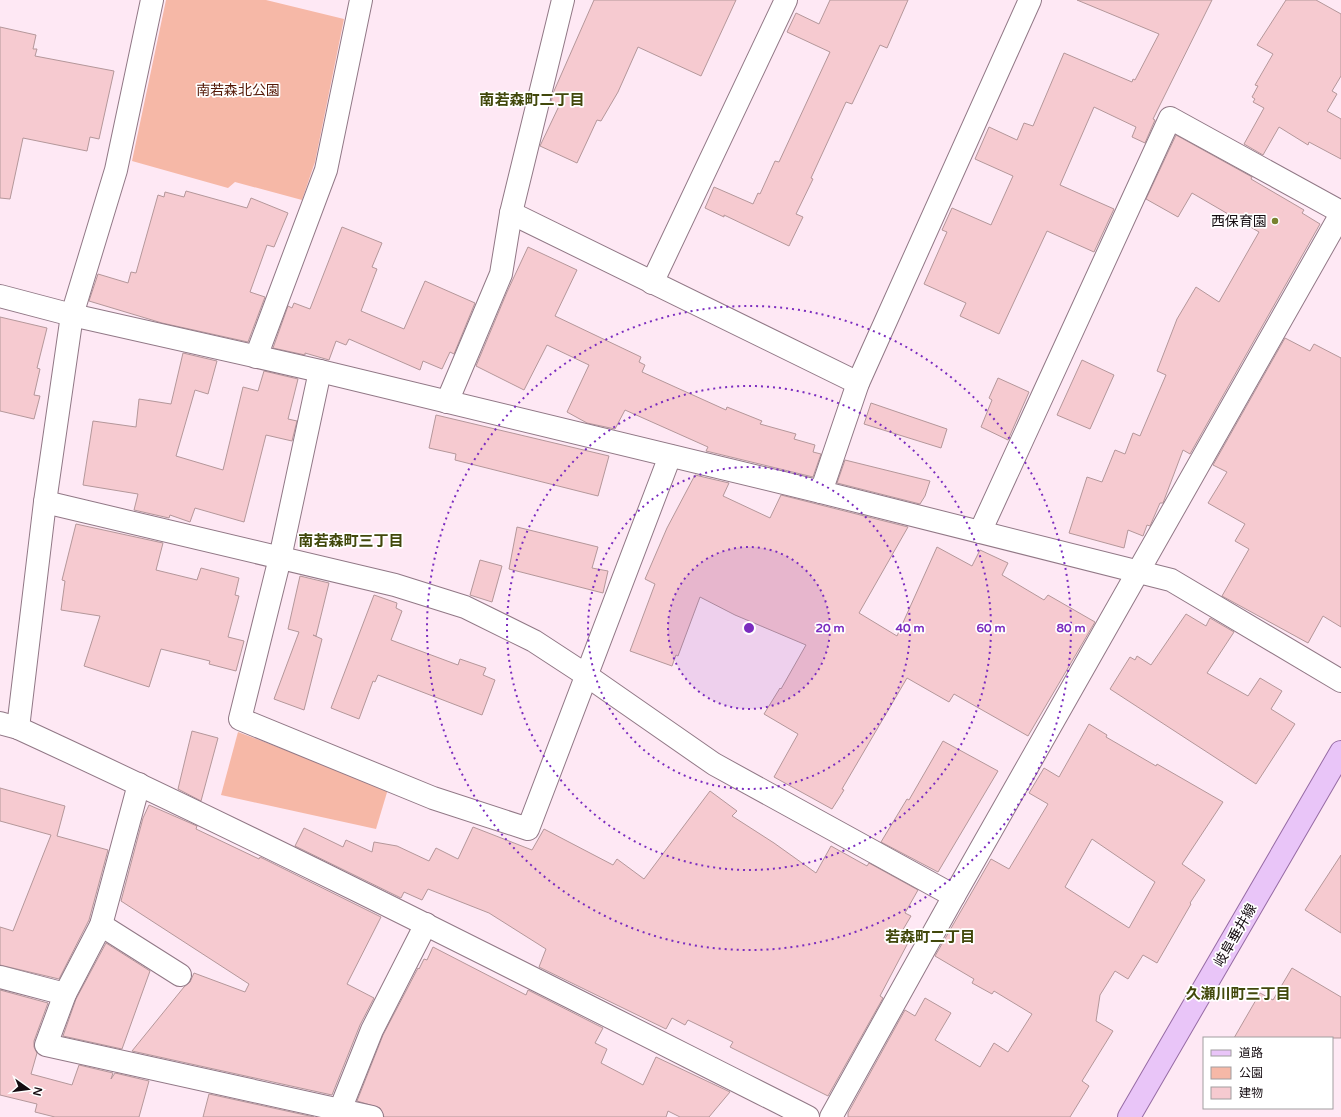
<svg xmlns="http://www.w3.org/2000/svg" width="1341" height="1117" font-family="'Varela Round','Noto Sans JP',sans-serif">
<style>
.green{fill:#f6b8a7}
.building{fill:#f6cad0;stroke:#b4979a;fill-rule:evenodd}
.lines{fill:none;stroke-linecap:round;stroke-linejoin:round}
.minor-casing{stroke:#917886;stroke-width:24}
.primary-casing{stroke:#966ba4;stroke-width:24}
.minor{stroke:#fff;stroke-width:22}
.primary{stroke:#e9c5f8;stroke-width:22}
.ring{fill:none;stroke:#7b2cbf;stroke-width:2;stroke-dasharray:2 4}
.poi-dot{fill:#78822e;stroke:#fff;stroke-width:1.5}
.labels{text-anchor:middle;stroke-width:3.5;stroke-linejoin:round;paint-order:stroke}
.park-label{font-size:14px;fill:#551907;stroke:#fff}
.poi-label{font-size:14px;fill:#150c11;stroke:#fff;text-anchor:end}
.street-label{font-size:14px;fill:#150c11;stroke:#fff}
.neighbourhood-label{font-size:15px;font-weight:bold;fill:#41480b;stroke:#fff}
.centre{fill:#7b2cbf;stroke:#fff;stroke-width:2}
.ring-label{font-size:12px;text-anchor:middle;font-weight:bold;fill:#7b2cbf;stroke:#fff;stroke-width:3.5;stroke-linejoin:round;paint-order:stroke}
</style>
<rect width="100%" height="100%" fill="#fee8f4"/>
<g class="green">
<path d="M166,0h100l78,19 -29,143 -13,38 -67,-18 -7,6 -96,-27z"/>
<path d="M238,732l150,57 -12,40 -155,-34z"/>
</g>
<g class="building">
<path d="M594,0h142l-35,76 -63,-29 -20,45 -17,29 -4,-1 -20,43 -37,-17 19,-40 -8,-4 3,-11z"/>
<path d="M830,0h78l-21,48 -7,-3 -28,59 -6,-2 -35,76 2,1 -17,35 7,3 -14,29 -65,-31v2l-19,-9 9,-21 39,17 5,-11 2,1 15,-33 4,1 51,-110 -43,-20 9,-19 23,11z"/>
<path d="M1077,0h135l-59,119 2,1 -10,23 -13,-6 4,-10 -42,-20 -34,78 54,24 -20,43 -47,-21 -48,103 -39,-18 6,-13 -42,-19 23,-52 -5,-2 10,-22 39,17 22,-49 -38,-17 14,-32 28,13 7,-17 9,3 31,-73 68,29 1,-3 2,1 24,-46z"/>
<path d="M1286,0h30l25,14v62l-9,15 5,3 -10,17 14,8v40l-32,-17 -1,3 -29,-18 -16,28 -19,-11 20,-36 -11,-6 2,-3 -3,-2 6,-11 -3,-1 18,-31 -16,-9z"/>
<path d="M0,27l36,8 -3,14h4l-2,7 79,15 -15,68 -9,-2 -3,14 -64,-13 -13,61 -10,-1z"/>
<path d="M1176,135l76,42 -1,2 53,31 -2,3 18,11 -130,230 -7,-4 -20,53h-3l-10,23 -3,-1 -4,11 -15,-6 -4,18 -55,-15 18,-56 15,5 13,-32 10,4 8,-21 7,3 26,-61 -9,-4 20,-52 19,-32 23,15 40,-70 -67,-39 -14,24 -32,-18z"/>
<path d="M186,191l61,17 4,-10 37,15 -14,34 -7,-2 -17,47 15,5 -17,45 -86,-19 -73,-22 9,-27 30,9 3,-11 5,1 22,-78 6,2 1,-5 19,5z"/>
<path d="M342,227l40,16 -10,24 5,2 -16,42 43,18 21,-48 50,22 -21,51 -4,-2 -8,17 -19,-8 -3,9 -71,-31 -3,6 -10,-4 -7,19 -24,-7v2l-32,-7 15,-42 4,2 2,-5 16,6z"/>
<path d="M528,247l49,23 -22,46 86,41 -2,5 6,3 -3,7 84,38 1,-3 35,14 -2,3 36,10 -2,5 21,6 -2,7 8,2 -8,23 -107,-26 2,-4 -83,-37 -10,19 -28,-6 -20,-11 22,-47 -42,-20 -23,45 -48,-24 31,-74z"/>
<path d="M0,317l47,11 -10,40 3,1 -6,26 6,1 -6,23 -34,-8z"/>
<path d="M1285,338l25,13 4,-7 27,14v269l-18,-11 -15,27 -86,-47 27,-47 -14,-8 10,-17 -37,-21 19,-31 -14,-7z"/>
<path d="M183,353l34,8 -9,33 -13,-4 -19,66 47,14 20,-83 15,4 6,-20 34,8 -10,40 9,2 -5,20 -26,-6 -22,87 -49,-14 -5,14 -20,-7 -1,3 -35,-8 4,-16 -55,-9 10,-64 43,6 3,-28 32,5z"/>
<path d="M1082,360l32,15 -24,54 -33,-14z"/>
<path d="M998,378l31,14 -21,48 -27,-13 11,-27 -3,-2z"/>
<path d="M871,403l76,26 -6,19 -77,-24z"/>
<path d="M436,415l173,41 -11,40 -143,-36 1,-6 -27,-6z"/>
<path d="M845,460l85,21 -5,15 -5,8 -83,-21z"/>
<path d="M695,475l34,8 -6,13 47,22 11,-23 127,32 -49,86 38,23 40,-89 35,19 8,-16 28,13 -6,12 42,25 4,-5 47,27 -67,114 -74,-42 -5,8 -42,-24 -65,111 2,1 -12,19 -58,-32 24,-43 -34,-20 16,-26 1,1 25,-44 -71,-30 -35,-18 -22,59 -2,-1 -4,11 -42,-15 25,-67 -10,-5 22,-51z"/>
<path d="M76,524l87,19 -7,27 41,10 4,-12 38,10 -4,17 4,1 -11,41 16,4 -8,30 -27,-7 1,-3 -49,-12 -12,38 -65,-21 16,-50 -39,-6 4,-29 -3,-1z"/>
<path d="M517,527l81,20 -6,21 16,3 -5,22 -94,-24z"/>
<path d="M480,560l22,6 -10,36 -22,-7z"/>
<path d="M300,576l29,7 -13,53 -3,-1 9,4 -18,71 -30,-11 25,-67 -11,-3z"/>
<path d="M374,595l23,8 -1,5 6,3 -11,29 67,25 2,-6 26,9 -3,7 12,5 -13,35 -104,-40 -3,7 -2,-1 -14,38 -28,-11z"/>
<path d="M1186,614l20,12 4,-8 24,14 -27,41 41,23 12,-18 22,13 -11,18 24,15 -39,60 -146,-95 20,-32 5,3 2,-4 14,9z"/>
<path d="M1089,724l18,11 -1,2 50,29 1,-2 66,38 -41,62 23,16 -15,23 1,1 -34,59 -14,-8 -15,24 -13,-8 -15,24 -4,26 17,10 -31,50 7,5 -19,31h-222v-4l57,-103 10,6 10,-18 26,15 -16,27 45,27 14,-24 14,9 24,-38 -38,-23 -2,3 -20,-11 2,-4 -39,-23 56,-97 18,10 39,-65 -19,-11 15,-25 15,9zM1092,839l63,43 -26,46 -64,-41z"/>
<path d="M192,731l26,7 -17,63 -23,-12z"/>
<path d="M943,741l55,30 -60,101 -57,-30 26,-43 2,1z"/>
<path d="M0,788l65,18 -8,30 51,14 -19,70 -30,59 -59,-14v-38l13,4 38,-96 -51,-14z"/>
<path d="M710,791l27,20 -5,5 42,27 42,30 15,-27 36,20 2,-3 49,27 -13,23 6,3 -10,17 9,6 -30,57 3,2 -55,98 -98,-49 3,-5 -45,-22 -3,5 -13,-7 -6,11 -127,-62 7,-18 -57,-36 -61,-24 -6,11 -18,-8 -3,6 -106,-52 9,-18 39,19 3,-7 26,12 2,-10 23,4 32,15 7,-13 22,11 15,-32 59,23 12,-21 69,36 4,-6 27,20z"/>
<path d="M149,805l48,21 -1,3 63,30 1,-2 121,60 -34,67 27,14 -14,27 -28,70 -200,-44 52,-64 6,-5 4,-9 51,19 4,-8 -128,-83 22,-83z"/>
<path d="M1341,855v78l-36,-23z"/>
<path d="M106,943l44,28 -28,78 -59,-13 13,-37z"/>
<path d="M433,947l93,48 2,-5 75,38 -8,15 12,6 -6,14 42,22 13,-28 74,35 -21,25h-29l-12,-6 -2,6h-282l-4,-9 -23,-7 26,-66 35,-67 1,1 5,-10 3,1z"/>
<path d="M1292,968l49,29v41h-107l26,-45 13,7z"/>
<path d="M0,990l48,13 -14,38v6l3,6 -6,21 41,11 7,-20 34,8 -2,6 4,-6 34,8 -10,36h-84l-20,-5 2,-8 -37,-9z"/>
<path d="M209,1094l105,23h-111z"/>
</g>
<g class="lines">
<defs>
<g id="minor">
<path d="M511,213l347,170"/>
<path d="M652,283l134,-283"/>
<path d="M0,296l72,19 248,56 501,121 350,88 170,101"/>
<path d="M256,357l70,-187 35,-170"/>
<path d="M320,371l-40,187 -40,161 193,79 95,31 142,-373"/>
<path d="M447,402l54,-128 10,-61 52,-213"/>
<path d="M821,492l37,-109 172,-383"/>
<path d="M45,502l350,83 70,22 69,34 52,34 128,89 240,132"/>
<path d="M980,532l190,-414 171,94"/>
<path d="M0,723l18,5c267,123 528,257 790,389"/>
<path d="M18,728l27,-226 27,-187 44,-145 36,-170"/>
<path d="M101,925l79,50"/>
<path d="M0,977l65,17 36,-69 38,-141"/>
<path d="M65,994l-19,51 326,72"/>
<path d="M340,1110l32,-80 54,-106"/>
<path d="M831,1117l123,-221 387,-682"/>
</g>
<path id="primary" d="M1129,1117l212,-365"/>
</defs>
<use href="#minor" class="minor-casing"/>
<use href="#primary" class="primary-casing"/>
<use href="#minor" class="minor"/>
<use href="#primary" class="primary"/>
</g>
<circle cx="749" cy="628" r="81" fill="#7b2cbf" fill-opacity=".12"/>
<g class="ring">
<circle cx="749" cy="628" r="81"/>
<circle cx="749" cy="628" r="161"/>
<circle cx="749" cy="628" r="242"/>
<circle cx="749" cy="628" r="322"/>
</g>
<circle class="poi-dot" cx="1275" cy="221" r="4"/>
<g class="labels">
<g class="park-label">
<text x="238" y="95">南若森北公園</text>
</g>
<g class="poi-label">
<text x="1267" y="226">西保育園</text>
</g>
<g class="street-label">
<text transform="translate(1235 935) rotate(-60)" y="5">岐阜垂井線</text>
</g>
<g class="neighbourhood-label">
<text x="532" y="105">南若森町二丁目</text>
<text x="351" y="546">南若森町三丁目</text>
<text x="930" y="942">若森町二丁目</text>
<text x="1238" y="999">久瀬川町三丁目</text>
</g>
</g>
<circle cx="749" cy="628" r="6" class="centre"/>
<g class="ring-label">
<text x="830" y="632">20 m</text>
<text x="910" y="632">40 m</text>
<text x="991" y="632">60 m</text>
<text x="1071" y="632">80 m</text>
</g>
<rect x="1203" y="1037" width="130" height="72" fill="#ffffff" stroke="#a19ea0"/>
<rect x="1211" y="1050" width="20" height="6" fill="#e9c5f8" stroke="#a19ea0"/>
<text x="1239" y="1057" font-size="12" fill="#150c11">道路</text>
<rect x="1211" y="1067" width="20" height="12" fill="#f6b8a7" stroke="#a19ea0"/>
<text x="1239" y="1077" font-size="12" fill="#150c11">公園</text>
<rect x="1211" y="1087" width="20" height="12" fill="#f6cad0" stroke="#a19ea0"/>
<text x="1239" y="1097" font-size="12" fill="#150c11">建物</text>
<g transform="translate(28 1089) rotate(104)" stroke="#ffffff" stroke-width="3" paint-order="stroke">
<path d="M0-3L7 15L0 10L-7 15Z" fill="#150c11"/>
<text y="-6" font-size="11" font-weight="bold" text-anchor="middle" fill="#150c11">N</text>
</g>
</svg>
